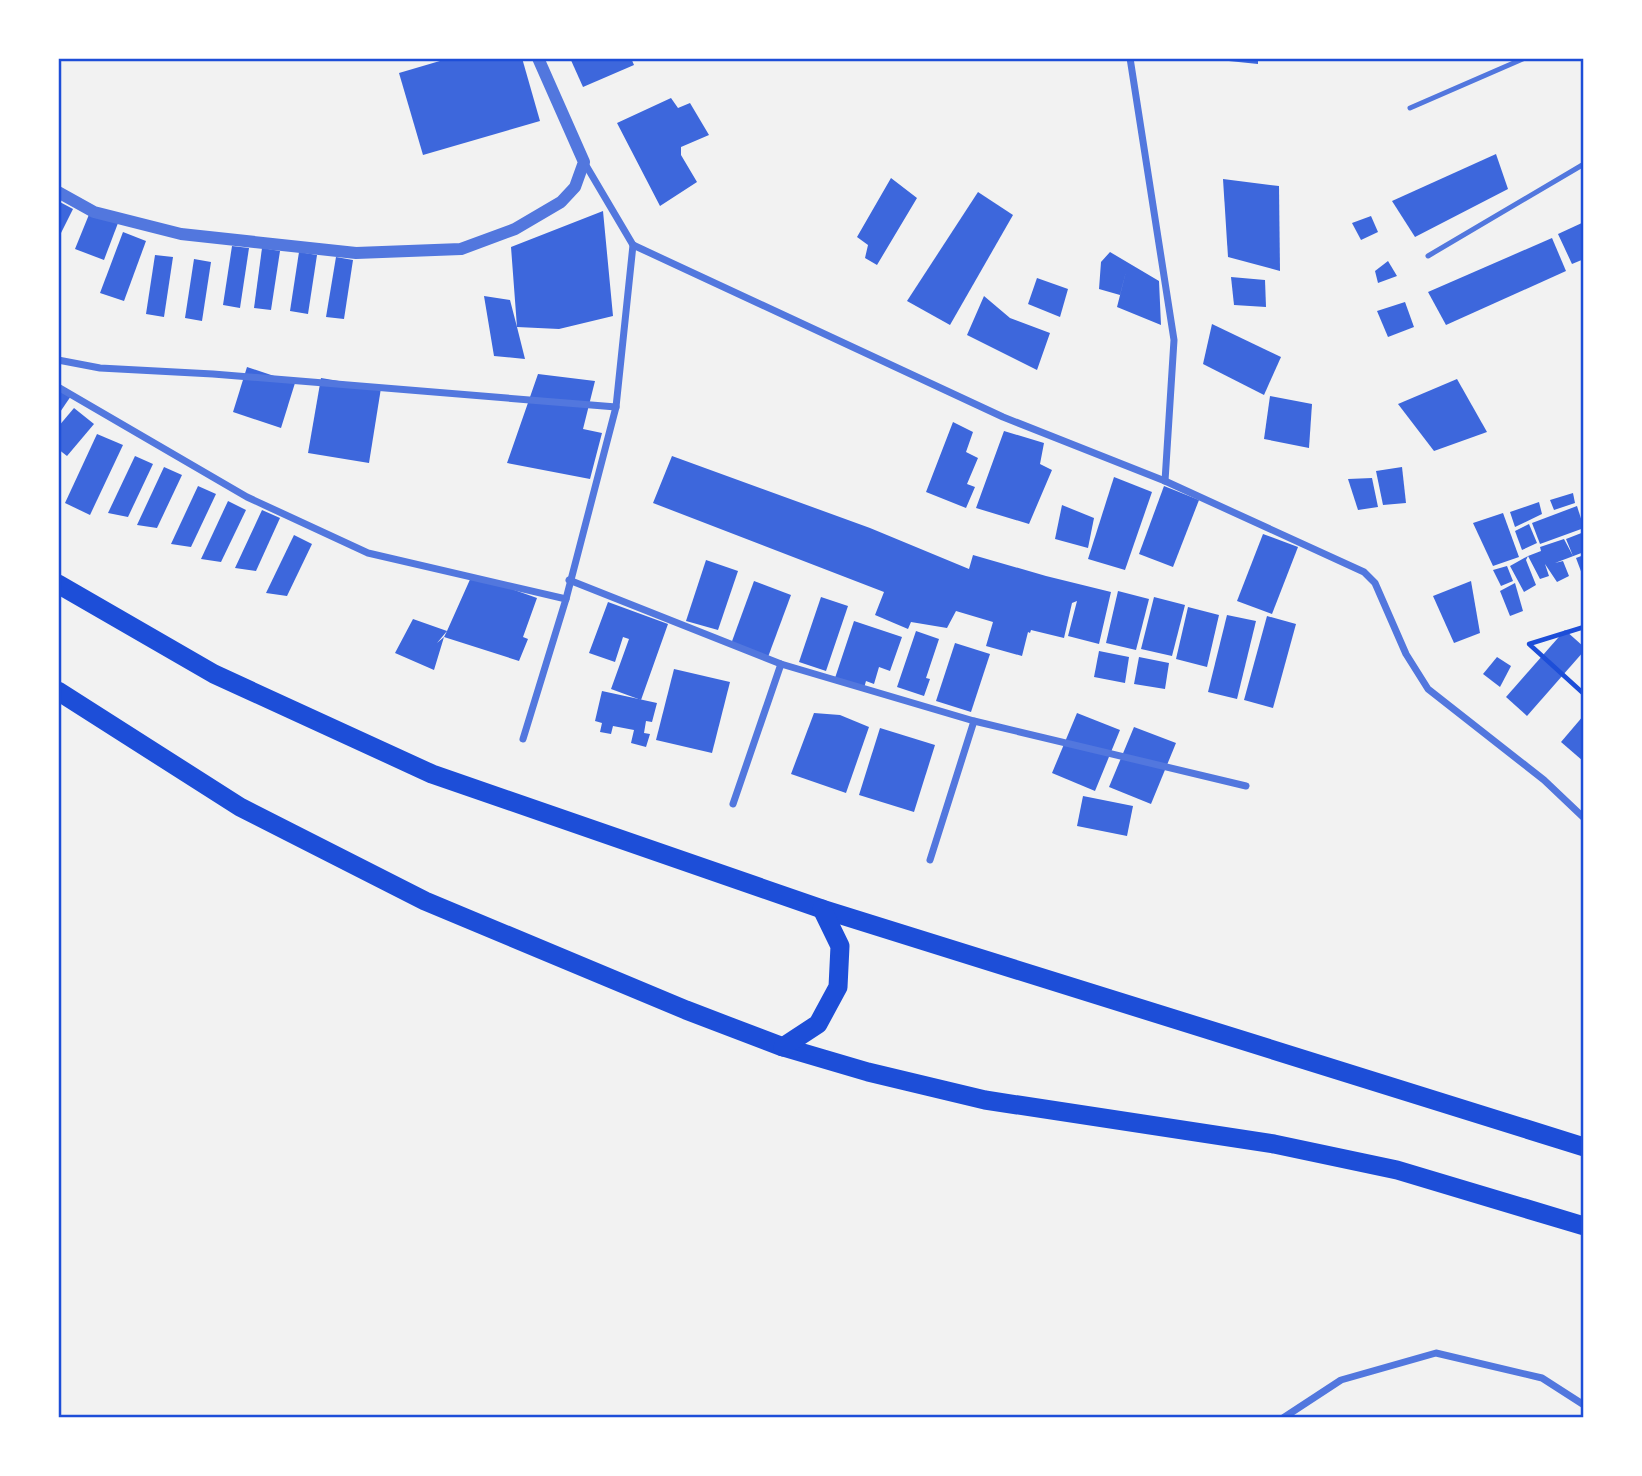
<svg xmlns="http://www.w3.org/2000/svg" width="1642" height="1476" font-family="'Public Sans',sans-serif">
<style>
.building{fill:#3d67dc}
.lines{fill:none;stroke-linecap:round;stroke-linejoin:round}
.path{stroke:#1d4ed8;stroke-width:4.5}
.service{stroke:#5277de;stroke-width:5}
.minor{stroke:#5277de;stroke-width:7}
.tertiary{stroke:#5277de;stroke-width:12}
.trunk{stroke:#1d4ed8;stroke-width:19}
.neatline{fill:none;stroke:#1d4ed8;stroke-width:2.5}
</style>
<rect width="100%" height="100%" fill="#f2f2f2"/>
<g class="building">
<path d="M450,58h72l18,63 -117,34 -24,-82z"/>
<path d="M570,58h61l3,7 -51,22z"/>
<path d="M1219,58h39v6l-39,-4z"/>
<path d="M671,98l7,10 12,-5 19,32 -28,12v8l16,27 -37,24 -43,-83z"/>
<path d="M1496,154l12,35 -93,48 -23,-36z"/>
<path d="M891,178l26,20 -40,67 -12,-7 3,-13 -11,-8z"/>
<path d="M1223,179l56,7 1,85 -52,-14z"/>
<path d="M978,192l35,23 -63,110 -43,-24z"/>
<path d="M58,201l15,8 -15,30z"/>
<path d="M603,211l10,105 -54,13 -42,-2 8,32 -31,-3 -10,-60 26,4 7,27 -6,-80z"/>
<path d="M90,212l28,11 -14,37 -29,-11z"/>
<path d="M1371,216l7,16 -17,8 -9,-17z"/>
<path d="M1584,222v37l-12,5 -14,-30z"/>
<path d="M123,232l23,9 -22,60 -24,-8z"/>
<path d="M1552,238l14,33 -120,54 -18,-33z"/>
<path d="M232,246l17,2 -9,60 -17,-3z"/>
<path d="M262,248l18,3 -9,59 -17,-2z"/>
<path d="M299,252l18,3 -9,59 -18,-3z"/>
<path d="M1110,252l49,29 2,44 -44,-18 11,-43 -8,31 -21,-6 2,-27z"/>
<path d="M155,255l18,2 -9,60 -18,-3z"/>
<path d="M336,257l17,3 -9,59 -18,-2z"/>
<path d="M194,259l17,3 -9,59 -17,-3z"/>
<path d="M1388,261l9,15 -19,7 -3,-12z"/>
<path d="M1231,277l34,3 1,27 -32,-2z"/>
<path d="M1037,278l31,11 -8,28 -32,-13z"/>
<path d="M984,296l26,22 40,15 -13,37 -70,-35z"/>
<path d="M1405,302l9,25 -26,10 -11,-26z"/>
<path d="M1212,324l69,33 -17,38 -61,-31z"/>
<path d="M247,367l48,16 -14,45 -48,-16z"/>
<path d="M538,374l57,7 -12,48 19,4 -12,46 -83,-16z"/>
<path d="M321,378l60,10 -12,75 -61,-10z"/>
<path d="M1457,379l30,53 -53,19 -36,-47z"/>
<path d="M58,387l13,9 -13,19z"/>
<path d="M1270,396l42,8 -3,44 -45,-9z"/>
<path d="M74,408l20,16 -27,32 -9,-7v-22z"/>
<path d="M953,422l20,10 -7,20 12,6 -11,26 8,3 -9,21 -40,-16z"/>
<path d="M1004,431l40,12 -4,21 12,6 -23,54 -53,-16z"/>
<path d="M97,434l26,11 -33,70 -25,-12z"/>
<path d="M135,456l18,8 -25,53 -20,-4z"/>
<path d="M672,456l198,72 99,41 4,-14 73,21 65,16 -12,52 -31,-8 9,-35 -5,2 -8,35 -33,-8 -1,3 -2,-1 -6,24 -36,-10 7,-24 -37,-11 -9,17 -36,-6 -3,7 -33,-14 9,-23 -231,-89z"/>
<path d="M164,467l18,8 -25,53 -20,-3z"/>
<path d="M1402,467l4,36 -23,2 -7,-34z"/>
<path d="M1114,477l38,15 -27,78 -37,-11z"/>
<path d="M1372,478l6,29 -20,3 -10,-31z"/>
<path d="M198,486l18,8 -25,53 -20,-3z"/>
<path d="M1164,486l35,14 -26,67 -34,-13z"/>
<path d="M1573,493l2,10 -21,7 -4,-10z"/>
<path d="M228,501l18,9 -25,52 -20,-3z"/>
<path d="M1539,502l3,12 -27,13 -5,-15z"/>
<path d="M1062,505l32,13 -6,30 -33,-9z"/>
<path d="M1577,506l7,22 -44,16 -8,-21z"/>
<path d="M262,510l18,8 -24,53 -21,-3z"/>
<path d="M1503,513l16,44 -26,9 -20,-43z"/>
<path d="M1529,524l8,19 -15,7 -7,-19z"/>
<path d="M1584,532v20l-29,11 8,-2 6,15 -12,6 -12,-18 4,12 -9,3 -12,-23 13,-5 -1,-4 24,-8 9,17 -7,-17z"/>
<path d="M1263,534l35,13 -26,67 -35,-13z"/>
<path d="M294,535l18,9 -25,52 -21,-3z"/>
<path d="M1584,555v18l-2,1 -6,-16z"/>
<path d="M1528,556l-2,4 10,25 -12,7 -14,-26z"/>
<path d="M706,560l32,11 -20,59 -32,-9z"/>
<path d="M1507,566l6,15 -12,5 -8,-16z"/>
<path d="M472,575l65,23 -14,39 5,2 -9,22 -75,-24 3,-6 -10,12 7,-6 -10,33 -39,-17 18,-34 34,12z"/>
<path d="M754,581l37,14 -23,62 -37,-13z"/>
<path d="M1471,581l9,52 -26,10 -21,-47z"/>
<path d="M1515,583l8,28 -13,5 -10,-25z"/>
<path d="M1118,591l31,8 -13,51 -30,-7z"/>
<path d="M821,597l27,9 -22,65 -27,-9z"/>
<path d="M1154,597l31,8 -13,51 -31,-7z"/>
<path d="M608,602l60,22 -27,76 -30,-11 18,-50 -6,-2 -8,25 -26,-9z"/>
<path d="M1188,607l31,8 -12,52 -31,-8z"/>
<path d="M1227,615l29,6 -19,78 -29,-7z"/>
<path d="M1267,616l29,8 -23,84 -29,-8z"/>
<path d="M854,621l48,16 -12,34 -11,-4 -5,17 -8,-3 -2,7 -29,-10z"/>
<path d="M1565,630l19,17v4l-57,65 -21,-19z"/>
<path d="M916,631l23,8 -13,39 4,1 -6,17 -27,-9z"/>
<path d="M955,643l35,11 -19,58 -35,-11z"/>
<path d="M1099,651l30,6 -4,26 -31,-6z"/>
<path d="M1139,657l30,6 -4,26 -31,-5z"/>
<path d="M1497,657l14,9 -11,21 -17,-13z"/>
<path d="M674,669l56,13 -18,71 -56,-13z"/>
<path d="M602,691l55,12 -5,19 -6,-1 -2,12 6,1 -4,13 -15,-4 3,-13 -21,-4 -2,8 -11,-2 2,-9 -7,-2z"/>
<path d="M814,713l26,2 29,12 -23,66 -55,-19z"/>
<path d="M1077,713l43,17 -25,61 -43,-18z"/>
<path d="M1584,715v44l-1,2 -22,-19z"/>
<path d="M1134,727l42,16 -25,61 -42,-17z"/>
<path d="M880,728l55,17 -21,67 -55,-17z"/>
<path d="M1083,796l50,10 -6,30 -50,-10z"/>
</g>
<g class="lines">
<path class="path" d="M1584,627l-55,17 55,50"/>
<g class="service">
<path d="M1410,108l115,-50"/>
<path d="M1428,256l156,-92"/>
</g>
<g class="minor">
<path d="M1130,58l44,282 -9,141"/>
<path d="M584,162l49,83 370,172 162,64 199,91 11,11 31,71 22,35 116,91 40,38"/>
<path d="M58,360l42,8 113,6 403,33"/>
<path d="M58,387l189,110 121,56 198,46 50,-192 17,-162"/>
<path d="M569,580l212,84 193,57 272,65"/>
<path d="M523,739l43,-140"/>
<path d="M733,804l48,-140"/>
<path d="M930,860l44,-139"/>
<path d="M1283,1418l58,-38 95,-27 106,25 42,27"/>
</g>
<path class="tertiary" d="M58,192l36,20 87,22 175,19 105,-4 54,-20 46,-27 14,-15 9,-25 -46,-104"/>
<g class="trunk">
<path d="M58,584l156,90 218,100 390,135 762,238"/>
<path d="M58,691l182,116 185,94 261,109 97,37 85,25 117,28 289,44 123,26 187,56"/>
<path d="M783,1047l35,-23 20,-37 2,-41 -18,-37"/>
</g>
</g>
<rect width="1642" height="1476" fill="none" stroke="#ffffff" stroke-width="119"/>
<rect x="60" y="60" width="1522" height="1356" class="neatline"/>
</svg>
